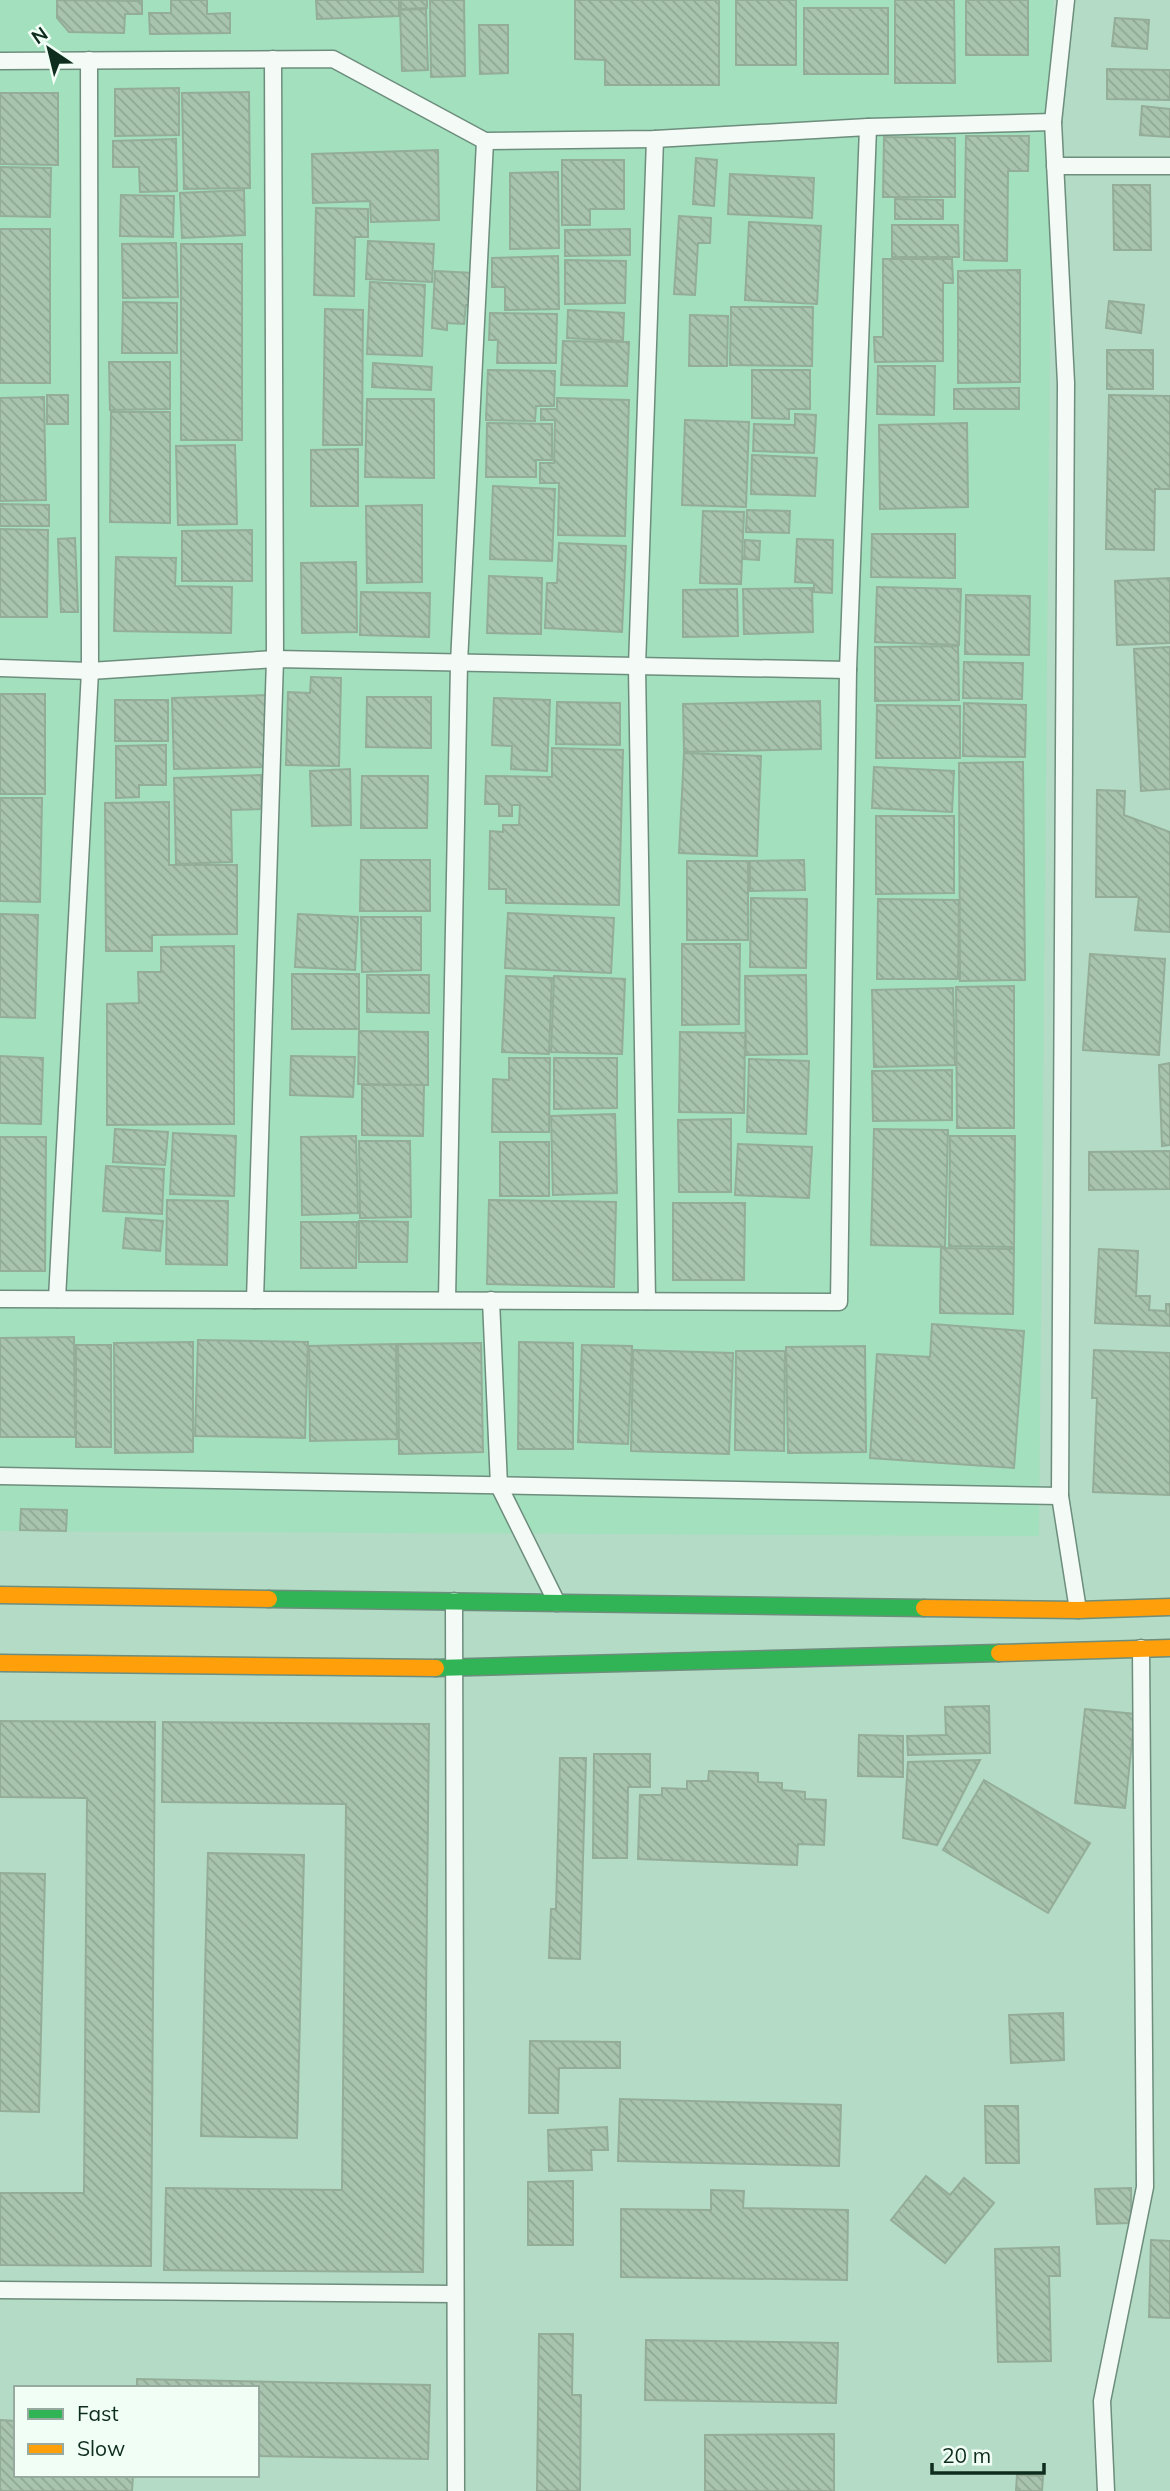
<svg xmlns="http://www.w3.org/2000/svg" width="1170" height="2491" font-family="Mulish,sans-serif">
<style>
.built{fill:#a2e0be}
.building{fill:url(#building-back-hatch);stroke:#94ad99;stroke-width:2}
.lines{fill:none;stroke-linecap:round;stroke-linejoin:round}
.lane-casing{stroke:#6d8d7d;stroke-width:19}
.fast-casing{stroke:#6d8d7d;stroke-width:19}
.slow-casing{stroke:#6d8d7d;stroke-width:19}
.lane{stroke:#f4faf6;stroke-width:16}
.fast{stroke:#30b455;stroke-width:16}
.slow{stroke:#ff9f0a;stroke-width:16}
</style>
<defs>
<pattern id="building-back-hatch" width="6" height="6" patternUnits="userSpaceOnUse" patternTransform="scale(1.75)"><rect width="6" height="6" fill="#a8c3ae"/><path d="M-1 5l2 2M0 0l6 6M5-1l2 2" fill="none" stroke="#8fa895"/></pattern>
</defs>
<rect width="100%" height="100%" fill="#b4dbc5"/>
<path class="built" d="M0,0h1053l-14,1536 -1039,-5z"/>
<g class="building">
<path d="M57,0l85,1v13h-17l-1,19 -55,-1 -12,-14z"/>
<path d="M171,0h36v14l23,-1v20l-80,1 -1,-21h22z"/>
<path d="M316,0h83v16l-82,3z"/>
<path d="M401,0h26v8l-26,1z"/>
<path d="M430,0h34l1,76 -34,1z"/>
<path d="M575,0h144v85h-114v-25l-30,-1z"/>
<rect x="736" y="0" width="60" height="65"/>
<path d="M895,0h59l1,83h-60z"/>
<rect x="966" y="0" width="62" height="55"/>
<rect x="804" y="8" width="84" height="66"/>
<path d="M426,9l2,61 -26,1 -2,-61z"/>
<path d="M1115,18l34,2 -2,29 -35,-3z"/>
<path d="M479,25h29v48l-28,1z"/>
<path d="M1107,69l63,1v30l-63,-1z"/>
<path d="M179,88v47l-64,1v-47z"/>
<path d="M249,92l1,96 -66,1 -2,-96z"/>
<path d="M0,93h58v72l-58,-1z"/>
<path d="M1142,106l28,3v28l-30,-2z"/>
<path d="M966,136h63l-1,35h-20l-1,90 -43,-1z"/>
<path d="M884,137l71,1v59h-72z"/>
<path d="M176,139l1,52 -37,1 -1,-25h-26v-26z"/>
<path d="M438,150l1,70 -68,2 -1,-21 -57,2 -1,-49z"/>
<path d="M696,158l21,2 -3,46 -21,-2z"/>
<path d="M562,160h62v49h-34v16h-28z"/>
<path d="M0,167l51,1 -1,49 -50,-1z"/>
<path d="M558,172l1,76 -49,1v-76z"/>
<path d="M730,174l84,4 -2,40 -84,-4z"/>
<path d="M1113,185h37l1,65h-37z"/>
<path d="M244,190l1,45 -63,3 -2,-45z"/>
<path d="M121,195l53,1 -1,41 -53,-1z"/>
<path d="M895,199l48,1v19h-48z"/>
<path d="M316,208l52,1v28h-13l-1,59 -40,-1z"/>
<path d="M679,216l32,2 -1,25h-12l-3,52 -21,-1z"/>
<path d="M749,222l72,4 -4,78 -72,-4z"/>
<path d="M892,225h66l1,32h-67z"/>
<rect x="0" y="229" width="50" height="154"/>
<path d="M630,229v26l-65,1v-26z"/>
<path d="M368,241l66,3 -2,38 -66,-3z"/>
<path d="M176,243l2,54 -55,1 -1,-54z"/>
<rect x="181" y="244" width="61" height="196"/>
<path d="M558,256l1,53 -54,1v-23h-13v-29z"/>
<path d="M883,259h69l1,24h-10v78l-68,1 -1,-25h9z"/>
<path d="M565,260l61,1 -1,42 -60,1z"/>
<path d="M1020,270v112l-62,1v-112z"/>
<path d="M435,271l39,2 -2,32h-6l-2,19 -17,-1v7l-15,-2z"/>
<path d="M370,282l55,3 -3,71 -55,-2z"/>
<path d="M1109,301l35,4 -3,28 -35,-5z"/>
<path d="M123,302l54,1v50h-55z"/>
<path d="M731,307h82l-1,59 -82,-1z"/>
<path d="M325,309l38,1 -1,135h-39z"/>
<path d="M568,310l56,3 -1,28 -56,-3z"/>
<path d="M490,313l67,1 -1,49h-59l1,-23h-9z"/>
<path d="M690,315l38,1 -1,50h-38z"/>
<path d="M563,341l66,1 -2,44 -66,-1z"/>
<rect x="1107" y="350" width="46" height="39"/>
<path d="M109,362h61v47l-60,1z"/>
<path d="M373,363l59,4 -1,23 -59,-3z"/>
<path d="M878,366h57l-1,49 -57,-1z"/>
<path d="M488,370l67,1 -1,35h-18l-1,15 -49,-1z"/>
<path d="M752,370h58v39h-21v10l-37,-1z"/>
<path d="M1019,388v21h-65v-20z"/>
<rect x="47" y="395" width="21" height="29"/>
<path d="M1109,395l61,1v93h-15l-1,61 -48,-1z"/>
<path d="M44,397l2,103 -46,1v-103z"/>
<path d="M557,398l72,2 -4,136 -67,-1 1,-52h-19v-20h14l1,-43h-14v-11h16z"/>
<path d="M367,399h67v79l-69,-1z"/>
<path d="M111,412h59v111l-60,-1z"/>
<path d="M795,414l21,1 -2,38 -61,-2 1,-27 41,1z"/>
<path d="M685,420l64,2 -3,85 -64,-2z"/>
<path d="M487,423l65,1v36h-16v17h-50z"/>
<path d="M967,423l1,84 -88,2 -1,-84z"/>
<path d="M235,445l2,79 -59,1 -2,-79z"/>
<path d="M358,449v57h-47v-56z"/>
<path d="M752,455l65,3 -2,38 -64,-2z"/>
<path d="M493,486l62,3 -3,72 -62,-2z"/>
<path d="M0,504l49,1v21h-49z"/>
<path d="M422,505v77l-55,1 -1,-77z"/>
<path d="M747,510l43,1 -1,22 -43,-1z"/>
<path d="M703,511l41,1 -3,72 -41,-1z"/>
<path d="M0,529l48,1 -1,87h-47z"/>
<path d="M252,530v51h-70v-50z"/>
<path d="M872,534h83v44l-84,-1z"/>
<path d="M75,538l3,74h-17l-3,-73z"/>
<path d="M797,539l36,1 -1,53 -18,-1v-9l-19,-1z"/>
<path d="M745,540l15,1 -1,19 -15,-1z"/>
<path d="M559,543l67,3 -4,86 -77,-4 2,-45h10z"/>
<path d="M116,557l60,1 -1,28 57,1 -1,46 -117,-2z"/>
<path d="M356,562l1,70 -55,1 -1,-70z"/>
<path d="M489,576l53,2 -1,56 -54,-1z"/>
<path d="M1170,578v65l-53,2 -2,-64z"/>
<path d="M877,587l84,2 -2,56 -84,-3z"/>
<path d="M812,588l1,44 -69,2 -1,-45z"/>
<path d="M737,589l1,47 -55,1v-47z"/>
<path d="M361,592l69,1 -1,44 -69,-2z"/>
<path d="M966,595l64,1 -1,59 -64,-1z"/>
<path d="M958,646l1,54 -84,1v-54z"/>
<path d="M1170,647v142l-29,2 -7,-142z"/>
<path d="M964,662l59,1 -1,36 -59,-1z"/>
<path d="M311,677l30,1 -2,88 -53,-1 2,-73 22,1z"/>
<rect x="0" y="694" width="45" height="100"/>
<path d="M269,695l1,72 -96,2 -2,-71z"/>
<path d="M367,697h64v51l-65,-1z"/>
<path d="M494,698l56,2 -3,71 -36,-2 1,-23 -20,-1z"/>
<rect x="115" y="700" width="53" height="41"/>
<path d="M820,701l1,48 -137,3 -1,-48z"/>
<path d="M557,702l63,1v42l-64,-1z"/>
<path d="M964,703l62,2 -1,52 -62,-1z"/>
<path d="M877,705l83,1v52h-84z"/>
<path d="M166,745v40h-27v12l-23,1v-52z"/>
<path d="M552,748l71,2 -4,155 -113,-2v-14h-17l1,-58 13,1v-7h16l1,-20h-8v11h-13v-12h-14l1,-28 66,1z"/>
<path d="M684,753l77,3 -4,100 -78,-3z"/>
<path d="M1023,762l2,218 -65,1 -1,-218z"/>
<path d="M874,767l80,4 -2,41 -80,-4z"/>
<path d="M350,769l1,56 -39,1 -2,-55z"/>
<path d="M261,775l1,34 -31,1 1,52 -56,2 -2,-86z"/>
<path d="M362,776h66l-1,52h-66z"/>
<path d="M1097,790l28,1 -1,24 46,17v100l-35,-2 4,-33h-43z"/>
<path d="M0,798h42l-2,104 -40,-1z"/>
<path d="M169,802v63h68v69l-85,1v16h-46l-1,-148z"/>
<path d="M876,816h78v77l-78,1z"/>
<path d="M361,860h69v51h-70z"/>
<path d="M804,860l1,30 -55,1v-30z"/>
<rect x="687" y="861" width="61" height="79"/>
<path d="M751,898l56,1 -1,69 -56,-1z"/>
<path d="M878,899l81,1 -1,79h-81z"/>
<path d="M508,913l106,5 -3,55 -106,-5z"/>
<path d="M0,914l38,1 -3,103 -35,-1z"/>
<path d="M298,914l60,3 -3,53 -60,-3z"/>
<path d="M361,917h60v53l-59,2z"/>
<path d="M682,944h58l-1,80 -57,1z"/>
<path d="M234,946v178l-127,1v-121l32,-1 -1,-31h23v-25z"/>
<path d="M1090,954l75,5 -6,96 -76,-5z"/>
<rect x="292" y="974" width="67" height="55"/>
<path d="M367,975h62v38l-62,-1z"/>
<path d="M806,975l1,79 -61,1 -1,-79z"/>
<path d="M506,976l46,2 -3,76 -47,-2z"/>
<path d="M554,976l71,3 -3,75 -71,-2z"/>
<path d="M1014,986v142h-57l-1,-141z"/>
<path d="M953,988l2,77 -81,2 -2,-77z"/>
<path d="M359,1031l69,1v53l-70,-1z"/>
<path d="M680,1032l65,1 -1,80 -65,-1z"/>
<path d="M0,1056l43,2 -2,66 -41,-1z"/>
<path d="M291,1056l64,1 -2,40 -63,-2z"/>
<path d="M509,1058h41l-1,74h-57l1,-53 16,1z"/>
<path d="M554,1058h63v50l-63,1z"/>
<path d="M749,1059l60,2 -3,73 -59,-2z"/>
<path d="M1170,1063v82l-8,1 -3,-81z"/>
<path d="M952,1070v50l-79,1 -1,-50z"/>
<path d="M362,1085h62l-1,51 -61,-1z"/>
<path d="M615,1114l2,79 -64,2 -2,-79z"/>
<path d="M731,1119v73h-52l-1,-72z"/>
<path d="M115,1129l53,3 -3,33 -52,-3z"/>
<path d="M874,1129l74,1 -3,117 -74,-2z"/>
<path d="M173,1133l63,3 -2,60 -64,-2z"/>
<path d="M356,1136l2,77 -56,2 -1,-78z"/>
<path d="M950,1136h65l-1,111 -65,-1z"/>
<path d="M0,1137h46l-1,134h-45z"/>
<path d="M359,1141h51l1,76 -51,1z"/>
<rect x="500" y="1142" width="49" height="54"/>
<path d="M738,1144l74,3 -3,51 -74,-3z"/>
<path d="M1170,1151v38l-81,1v-38z"/>
<path d="M106,1166l58,3 -2,45 -59,-3z"/>
<path d="M167,1200l61,1 -1,64 -61,-1z"/>
<path d="M489,1200l127,2 -2,85 -127,-3z"/>
<path d="M673,1203h72l-1,77h-71z"/>
<path d="M126,1218l37,3 -3,30 -37,-3z"/>
<path d="M359,1221l49,1 -1,40h-48z"/>
<path d="M301,1222h56l-1,46h-55z"/>
<path d="M941,1248l73,1 -1,65 -73,-1z"/>
<path d="M1099,1249l39,2 -2,45h14l-1,14 17,1v-7h4v22l-75,-3z"/>
<path d="M932,1324l92,7 -10,137 -144,-10 7,-104 53,3z"/>
<path d="M74,1337l1,100h-75v-99z"/>
<path d="M198,1340l110,2 -3,96 -110,-2z"/>
<path d="M193,1342v110l-78,1 -1,-110z"/>
<path d="M519,1342l54,1v106h-55z"/>
<path d="M481,1343l2,109 -84,2 -1,-110z"/>
<path d="M396,1344l1,95 -87,2 -1,-95z"/>
<rect x="76" y="1345" width="35" height="102"/>
<path d="M582,1345l50,1 -4,98 -50,-2z"/>
<path d="M865,1346l1,106 -78,1 -2,-106z"/>
<path d="M633,1350l100,3 -4,101 -98,-3z"/>
<path d="M1094,1350l76,3v142l-77,-3 4,-94h-5z"/>
<path d="M736,1351h49l-1,100 -49,-1z"/>
<path d="M21,1509l46,1 -1,21 -46,-1z"/>
<path d="M989,1706l1,47 -82,2 -1,-19 39,-1 -1,-28z"/>
<path d="M1085,1709l50,5 -10,94 -50,-5z"/>
<path d="M0,1721l155,1 -4,544 -151,-1v-72h84l3,-395 -87,-1z"/>
<path d="M163,1722l266,2 -6,548 -259,-2 2,-82 176,2 4,-386 -184,-2z"/>
<path d="M859,1735l44,1v41l-45,-1z"/>
<path d="M594,1754h56v33h-22l-1,71h-34z"/>
<path d="M560,1758h26l-6,201 -31,-1 2,-49h5z"/>
<path d="M980,1760l-43,85 -34,-7 5,-76z"/>
<path d="M709,1771l49,2v9l24,1v7l23,2v7l21,1 -2,45 -26,-1 -1,21 -159,-6 2,-64h22v-7l25,1v-8h21z"/>
<path d="M984,1780l106,63 -42,70 -105,-63z"/>
<path d="M208,1853l96,2 -7,283 -96,-2z"/>
<path d="M0,1873l45,1 -6,238 -39,-1z"/>
<path d="M1063,2013l1,47 -53,3 -2,-48z"/>
<path d="M530,2041l90,1v26h-61l-1,45h-29z"/>
<path d="M620,2099l221,6 -2,61 -221,-5z"/>
<path d="M985,2106h33l1,57h-33z"/>
<path d="M607,2127l1,23h-17l1,20 -43,1 -1,-41z"/>
<path d="M926,2176l24,19 14,-17 30,25 -49,60 -54,-43z"/>
<path d="M573,2181v64h-45v-63z"/>
<path d="M1131,2188v35l-34,1 -2,-35z"/>
<path d="M711,2190l33,1 -1,17 105,2 -1,70 -226,-3v-68l90,1z"/>
<path d="M1151,2240l19,1v77l-21,-1z"/>
<path d="M1059,2247l1,29h-11l2,85 -53,1 -3,-113z"/>
<path d="M539,2334h34l-1,61h9l-1,96h-43z"/>
<path d="M646,2340l192,3 -2,60 -191,-3z"/>
<path d="M137,2379l293,6 -2,74 -171,-3v-68h-120z"/>
<path d="M0,2420l16,1v54h117l-1,16h-132z"/>
<path d="M834,2434v57h-129v-56z"/>
<path d="M1017,2475l26,1 -1,15h-26z"/>
</g>
<g class="lines">
<defs>
<g id="lane">
<path d="M1066,0l-13,122 13,261 -6,1113 18,114"/>
<path d="M0,61l333,-2 152,82 170,-2 213,-12 185,-5"/>
<path d="M1055,166h115"/>
<path d="M0,668l90,3 185,-12 573,11"/>
<path d="M0,1299l839,3 9,-632 20,-543"/>
<path d="M57,1299l33,-628 -1,-611"/>
<path d="M255,1300l20,-641 -2,-600"/>
<path d="M447,1300l12,-637 26,-522"/>
<path d="M491,1300l8,186 58,117"/>
<path d="M647,1301l-10,-634 18,-528"/>
<path d="M0,1476l1060,20"/>
<path d="M454,1601l2,890"/>
<path d="M0,2290l454,4"/>
<path d="M1106,2491l-4,-90 43,-214 -4,-539"/>
</g>
<g id="fast">
<path d="M269,1599l655,9"/>
<path d="M436,1668l563,-15"/>
</g>
<g id="slow">
<path d="M0,1595l269,4"/>
<path d="M924,1608l154,2 92,-3"/>
<path d="M999,1653l171,-5"/>
<path d="M0,1663l436,5"/>
</g>
</defs>
<use href="#lane" class="lane-casing"/>
<use href="#fast" class="fast-casing"/>
<use href="#slow" class="slow-casing"/>
<use href="#lane" class="lane"/>
<use href="#fast" class="fast"/>
<use href="#slow" class="slow"/>
</g>
<rect x="14" y="2386" width="245" height="91" fill="#f0fef5" stroke="#96aa9f" stroke-width="2"/>
<rect x="28" y="2409" width="35" height="10" fill="#30b455" stroke="#96aa9f" stroke-width="2"/>
<text x="77" y="2421" font-size="21" fill="#0f2d1e">Fast</text>
<rect x="28" y="2444" width="35" height="10" fill="#ff9f0a" stroke="#96aa9f" stroke-width="2"/>
<text x="77" y="2456" font-size="21" fill="#0f2d1e">Slow</text>
<g transform="translate(49 49) rotate(325)" stroke="#f0fef5" stroke-width="5" paint-order="stroke">
<path d="M0-5L12 26L0 18L-12 26Z" fill="#0f2d1e"/>
<text y="-10" font-size="19" font-weight="bold" text-anchor="middle" fill="#0f2d1e">N</text>
</g>
<path d="M932 2463v10h112v-10" fill="none" stroke="#0f2d1e" stroke-width="3.5"/>
<text x="942" y="2463" font-size="21" fill="#0f2d1e" stroke="#f0fef5" stroke-width="5" paint-order="stroke">20 m</text>
</svg>
